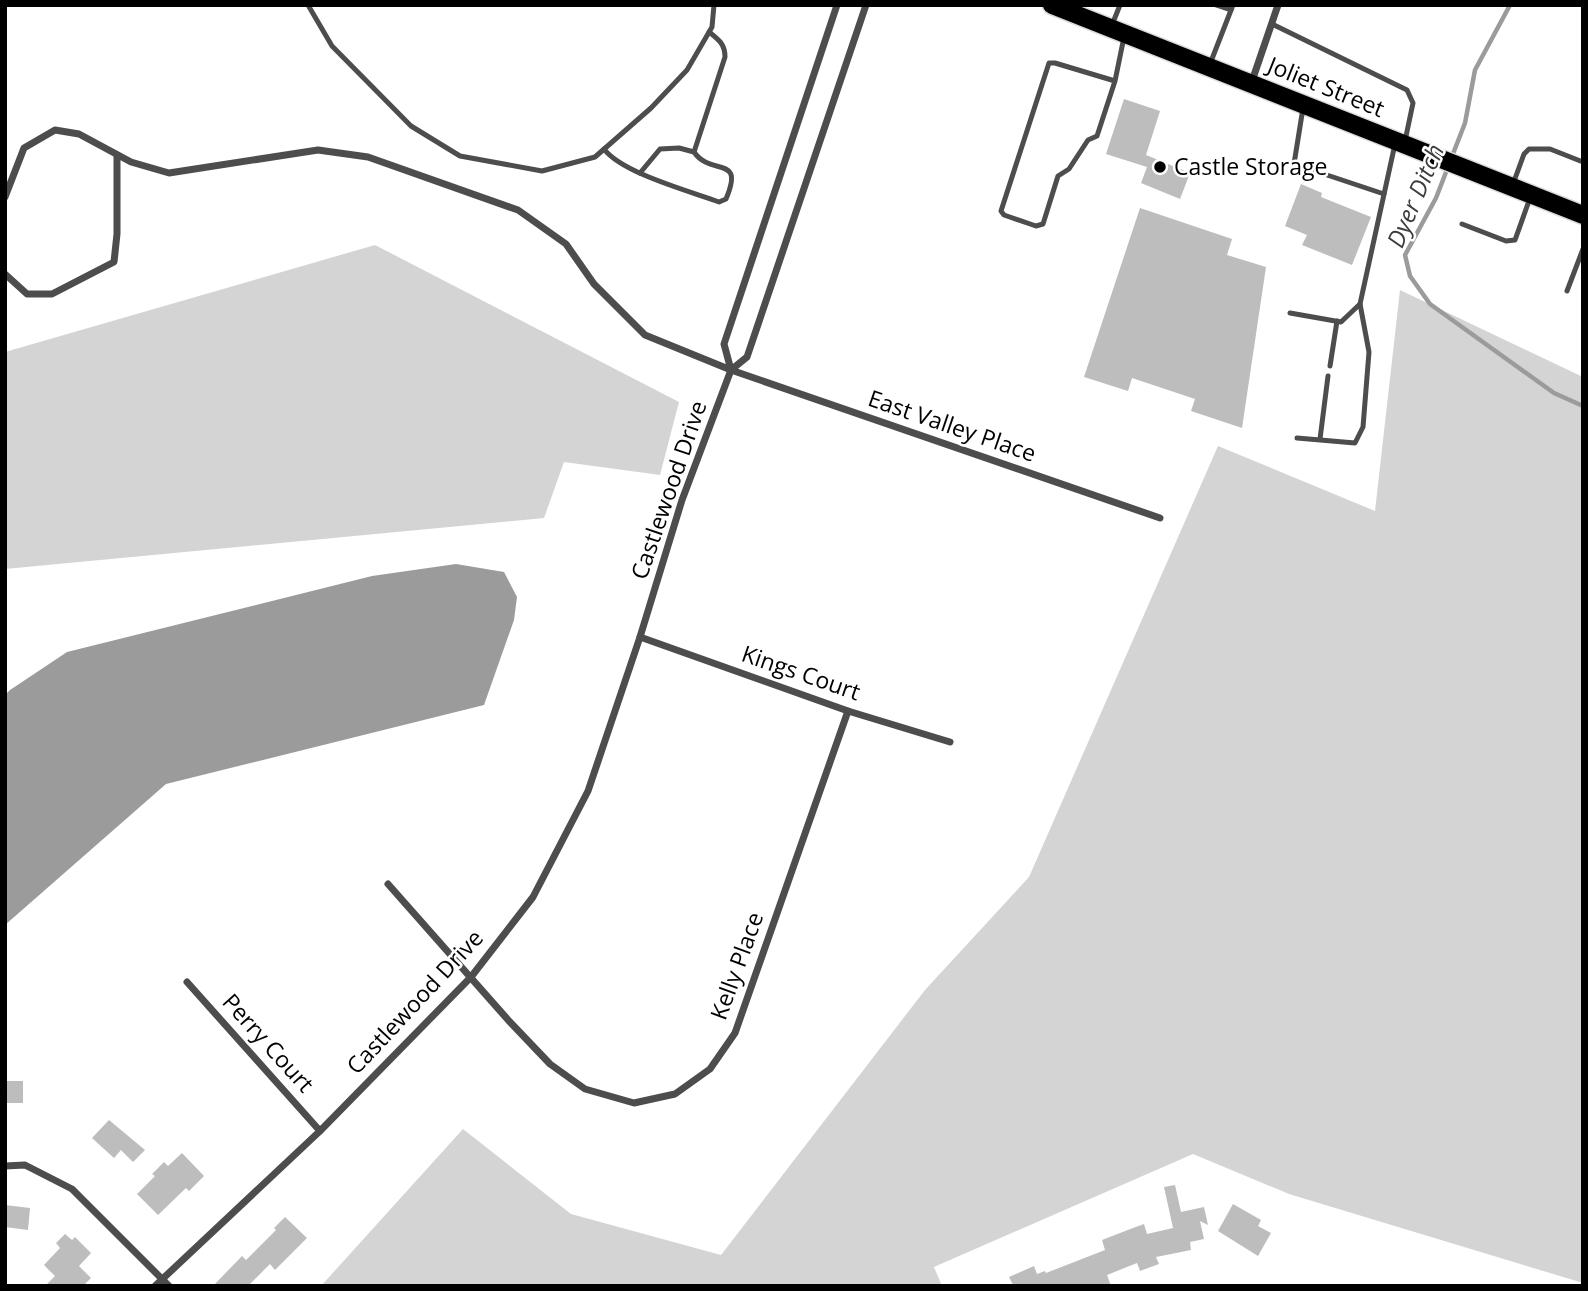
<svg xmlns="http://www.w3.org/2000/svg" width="1588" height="1291" font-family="'Open Sans',sans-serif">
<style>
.green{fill:#d4d4d4}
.water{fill:#9b9b9b}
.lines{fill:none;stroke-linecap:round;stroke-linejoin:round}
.stream{stroke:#9b9b9b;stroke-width:4.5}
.building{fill:#bdbdbd}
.primary-casing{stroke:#dbdbdb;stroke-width:21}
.lane{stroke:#4d4d4d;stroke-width:5}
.street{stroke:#4d4d4d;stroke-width:7}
.primary{stroke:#000;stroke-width:18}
.poi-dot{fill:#000;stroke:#fff;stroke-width:2.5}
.labels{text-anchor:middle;stroke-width:5;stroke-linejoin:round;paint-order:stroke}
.street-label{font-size:23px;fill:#000;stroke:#fff}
.poi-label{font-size:23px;fill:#000;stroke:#fff;text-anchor:start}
.water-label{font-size:24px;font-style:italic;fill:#3c3c3c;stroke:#fff}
</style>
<rect width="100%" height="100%" fill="#fff"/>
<g class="green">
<path d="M375,245l304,157 -19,73 -96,-13 -20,56 -539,51v-217z"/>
<path d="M1400,290l183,87v906l-294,-89 -96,-40 -259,113 8,19h-621l142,-157 108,85 150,41 204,-265 104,-113 189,-431 157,65z"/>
</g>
<path class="water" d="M456,564l48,8 13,25 -3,23 -30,85 -318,79 -161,141v-230l5,-5 57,-38 305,-76z"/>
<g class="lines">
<g class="stream">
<path d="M1451,159l14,-36 10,-53 35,-65"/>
<path d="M1448,167l-12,31 -31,57 5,21 20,28 124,89 29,13"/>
</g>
</g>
<g class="building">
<path d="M1124,99l36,12 -14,44 44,18 -10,26 -39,-16 6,-16 -41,-13z"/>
<path d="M1301,184l21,9 -1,4 50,20 -19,48 -50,-20 5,-10 -22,-9z"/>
<path d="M1140,208l92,31 -5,16 39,12 -24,161 -51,-17 4,-12 -63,-21 -4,13 -44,-14z"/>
<rect x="5" y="1081" width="18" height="22"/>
<path d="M109,1120l36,30 -12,12 -12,-12 -7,8 -22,-20z"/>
<path d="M182,1153l22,23 -15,15 -3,-3 -28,27 -21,-21 18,-18 -3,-2 12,-12 4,4z"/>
<path d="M1175,1185l6,27 23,-5 4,18 -8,-4 4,18 -14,3 1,8 -35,7 3,7 -19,7 -3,-8 -30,12 4,11h-101l3,-1 -4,-8 25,-11 3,8 8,-3 1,2 59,-23 -3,-10 31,-12 11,-4 3,10 26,-6 -9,-41z"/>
<path d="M1233,1204l28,16 -3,6 13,7 -13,23 -40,-25z"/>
<path d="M5,1205l25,3 -2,22 -23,-3z"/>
<path d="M285,1217l22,21 -32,32 -5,-6 -22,22h-35l29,-30 4,4 30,-30 -2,-2z"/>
<path d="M65,1234l7,6 3,-3 16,16 -12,13 12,12 -8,8h-38l10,-10 -11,-11 16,-17 -4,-5z"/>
</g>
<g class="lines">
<defs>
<path id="primary" d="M1052,5l531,210"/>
</defs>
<use href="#primary" class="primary-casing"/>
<g class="lane">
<path d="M308,5l24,41 79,80 49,30 82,15 53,-14 56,-49 36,-38 25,-43 2,-22"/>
<path d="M1216,5l15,5"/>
<path d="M1272,24l135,66 6,13 -8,38"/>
<path d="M1112,25l8,-20"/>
<path d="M1210,64l23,-59"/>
<path d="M1115,81l-18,55 -9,4 -19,29 -11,7 -15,48 -7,2 -32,-11 -3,-4 48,-148h6l60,18 9,-44"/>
<path d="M1303,108l-9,56 90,30"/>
<path d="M604,149c18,24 85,42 115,53l7,-3c19,-45 -15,-22 -32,-47l31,-95c0,-13 -6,-17 -16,-25"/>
<path d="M640,173l20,-24 19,-1 15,4"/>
<path d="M1513,184l11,-30 5,-5h21l33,13"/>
<path d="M1462,224l44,17 9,-1 15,-42"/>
<path d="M1567,291l16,-42"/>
<path d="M1290,313l51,9 19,-18"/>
<path d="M1330,366l7,-45"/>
<path d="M1297,438l58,5 8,-16 6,-75 -9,-48 35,-160"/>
<path d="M1320,439l8,-63"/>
</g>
<g class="street">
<path d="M1251,84l27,-79"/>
<path d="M5,197l19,-49 31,-18 24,4 52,28 38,11 149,-23 50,7 150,53 48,34 28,40 51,51 86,35 429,148"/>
<path d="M5,274l22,20h25l62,-32 3,-28v-79"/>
<path d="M731,370l-7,-26 113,-339"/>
<path d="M640,637l208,74 102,31"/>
<path d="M388,884l121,137 41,43 35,25 49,14 41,-9 35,-25 25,-36 113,-322"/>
<path d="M187,982l133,149"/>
<path d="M5,1166l20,-1 47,24 97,97"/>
<path d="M155,1286l165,-155 151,-154 62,-80 55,-106 52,-154 42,-137 49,-130 16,-13 119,-352"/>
</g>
<use href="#primary" class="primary"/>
</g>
<circle class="poi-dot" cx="1160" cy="167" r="7"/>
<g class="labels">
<g class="street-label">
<text transform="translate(1326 87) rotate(22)" y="8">Joliet Street</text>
<text transform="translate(952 426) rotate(19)" y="8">East Valley Place</text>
<text transform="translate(669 490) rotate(-71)" y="8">Castlewood Drive</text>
<text transform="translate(801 673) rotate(19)" y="8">Kings Court</text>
<text transform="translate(737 966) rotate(-70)" y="8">Kelly Place</text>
<text transform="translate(415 1002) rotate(-47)" y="8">Castlewood Drive</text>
<text transform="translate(268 1043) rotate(48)" y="8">Perry Court</text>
</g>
<g class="poi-label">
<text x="1174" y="175">Castle Storage</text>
</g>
<g class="water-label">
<text transform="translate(1416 196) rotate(-67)" y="8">Dyer Ditch</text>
</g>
</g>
<rect width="1588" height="1291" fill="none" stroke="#000000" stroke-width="14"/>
</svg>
